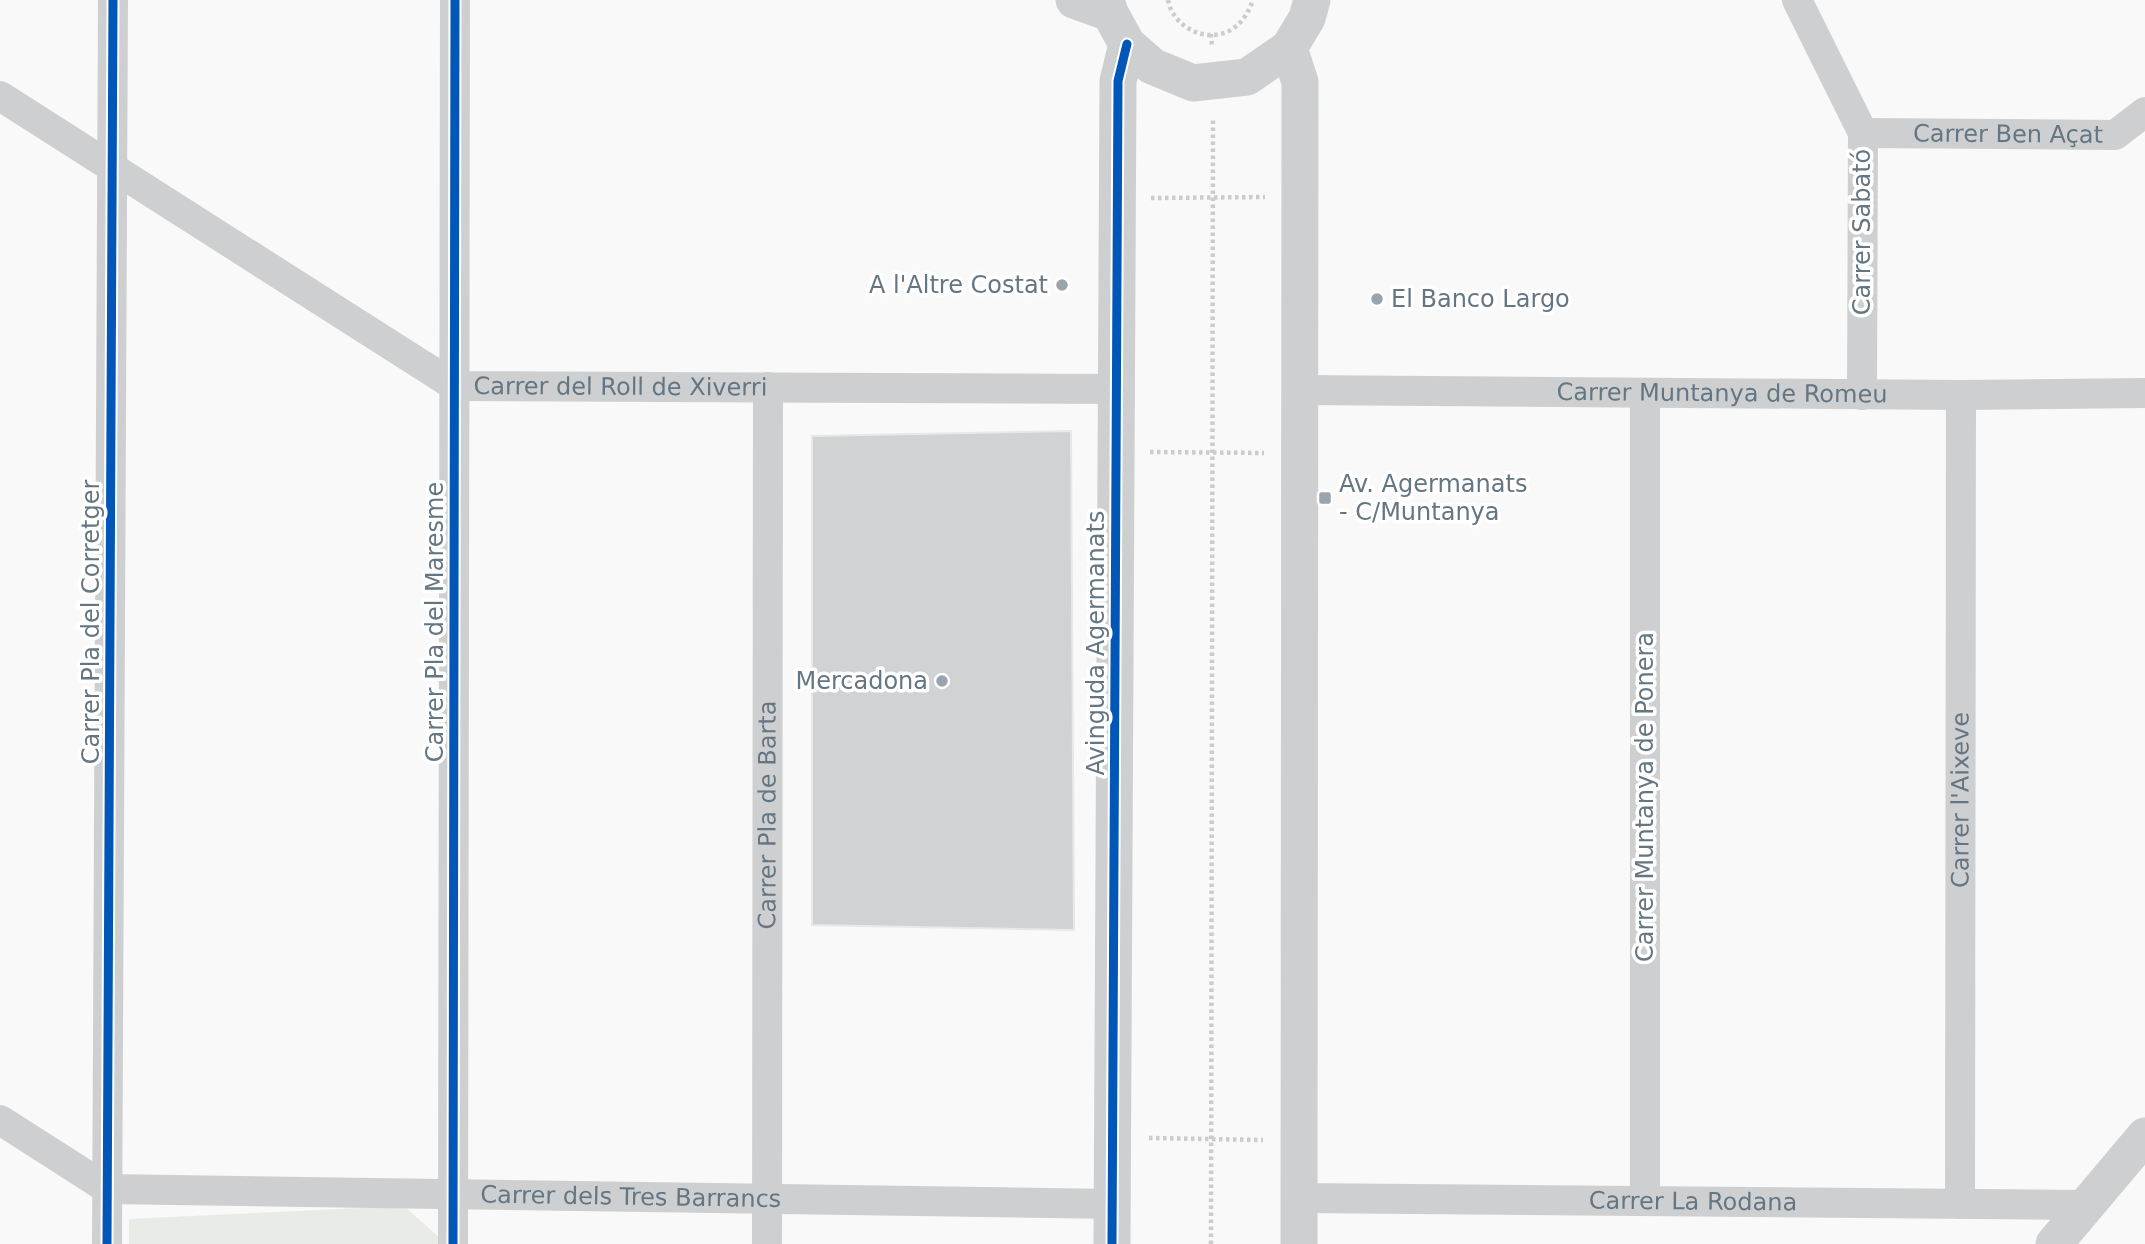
<svg xmlns="http://www.w3.org/2000/svg" width="2145" height="1244" font-family="'DejaVu Sans',sans-serif">
<style>
.green{fill:#e8ebe6}
.building{fill:#d0d2d3;stroke:#e8e8e8;stroke-width:2}
.lines{fill:none;stroke-linecap:round;stroke-linejoin:round}
.path{stroke:#cbcccd;stroke-width:4.5;stroke-dasharray:3.5 3.5;stroke-linecap:butt}
.minor{stroke:#cecfd0;stroke-width:30}
.tertiary{stroke:#cecfd0;stroke-width:37}
.cycleway-casing{stroke:#fff;stroke-width:13}
.cycleway{stroke:#0057b8;stroke-width:9}
.poi-dot{fill:#99a4ac;stroke:#fff;stroke-width:2.5}
.labels{text-anchor:middle;stroke-width:7;stroke-linejoin:round;paint-order:stroke}
.street-label{font-size:24px;fill:#657683;stroke:#fff}
.poi-label{font-size:24px;fill:#657683;stroke:#fff;text-anchor:end}
</style>
<rect width="100%" height="100%" fill="#f9f9f9"/>
<path class="green" d="M404,1206l38,34v4h-313v-25z"/>
<path class="building" d="M1071,431l3,499 -262,-5v-489z"/>
<g class="lines">
<g class="path">
<path d="M1168,0c5,27 37,43 61,31 13,-7 19,-18 24,-31"/>
<path d="M1211,34l1,12"/>
<path d="M1151,198l114,-1"/>
<path d="M1150,452l114,1"/>
<path d="M1149,1138l114,2"/>
<path d="M1211,1244l2,-1126"/>
</g>
<g class="minor">
<path d="M1797,0l66,133 -1,262"/>
<path id="s1" d="M0,96l455,290 662,3"/>
<path id="s2" d="M1863,133l252,2 30,-23"/>
<path id="s3" d="M1300,390l661,5 184,-2"/>
<path id="s4" d="M0,1120l108,69 1005,15"/>
<path id="s5" d="M1299,1198l787,7"/>
<path d="M1645,1201v-808"/>
<path id="s6" d="M1960,1204l1,-809"/>
<path d="M107,1244l6,-1244"/>
<path d="M453,1244l2,-1244"/>
<path id="s7" d="M767,1244l1,-857"/>
</g>
<g class="tertiary">
<path d="M1074,0l36,13"/>
<path d="M1106,0l4,13 17,31 25,22 41,17 54,-6 42,-29 18,-30 5,-18"/>
<path d="M1289,48l11,34 -1,1162"/>
<path d="M1112,1244l6,-1163 9,-37"/>
<path d="M2054,1244l91,-108"/>
</g>
<defs>
<g id="cycleway">
<path d="M107,1244l6,-1244"/>
<path d="M453,1244l2,-1244"/>
<path d="M1112,1244l6,-1163 9,-37"/>
</g>
</defs>
<use href="#cycleway" class="cycleway-casing"/>
<use href="#cycleway" class="cycleway"/>
</g>
<g class="poi-dot">
<circle cx="1062" cy="285" r="7"/>
<circle cx="1377" cy="299" r="7"/>
<rect x="1318" y="491" width="14" height="14" rx="3.5"/>
<circle cx="942" cy="681" r="7"/>
</g>
<g class="labels">
<g class="street-label">
<text dy="8" stroke="none"><textPath href="#s2" startOffset="145">Carrer Ben Açat</textPath></text>
<text transform="translate(1862 232) rotate(-90)" y="8">Carrer Sabató</text>
<text dy="8" stroke="none"><textPath href="#s1" startOffset="705">Carrer del Roll de Xiverri</textPath></text>
<text dy="8" stroke="none"><textPath href="#s3" startOffset="422">Carrer Muntanya de Romeu</textPath></text>
<text transform="translate(91 622) rotate(-90)" y="8">Carrer Pla del Corretger</text>
<text transform="translate(435 622) rotate(-90)" y="8">Carrer Pla del Maresme</text>
<text transform="translate(1096 643) rotate(-90)" y="8">Avinguda Agermanats</text>
<text transform="translate(1645 797) rotate(-90)" y="8">Carrer Muntanya de Ponera</text>
<text dy="8" stroke="none"><textPath href="#s6" startOffset="404">Carrer l'Aixeve</textPath></text>
<text dy="8" stroke="none"><textPath href="#s7" startOffset="429">Carrer Pla de Barta</textPath></text>
<text dy="8" stroke="none"><textPath href="#s4" startOffset="651">Carrer dels Tres Barrancs</textPath></text>
<text dy="8" stroke="none"><textPath href="#s5" startOffset="394">Carrer La Rodana</textPath></text>
</g>
<g class="poi-label">
<text x="1048" y="293">A l'Altre Costat</text>
<text x="1391" y="307" text-anchor="start">El Banco Largo</text>
<text x="1339" y="492" text-anchor="start">Av. Agermanats<tspan x="1339" dy="28">- C/Muntanya</tspan></text>
<text x="928" y="689">Mercadona</text>
</g>
</g>
</svg>
